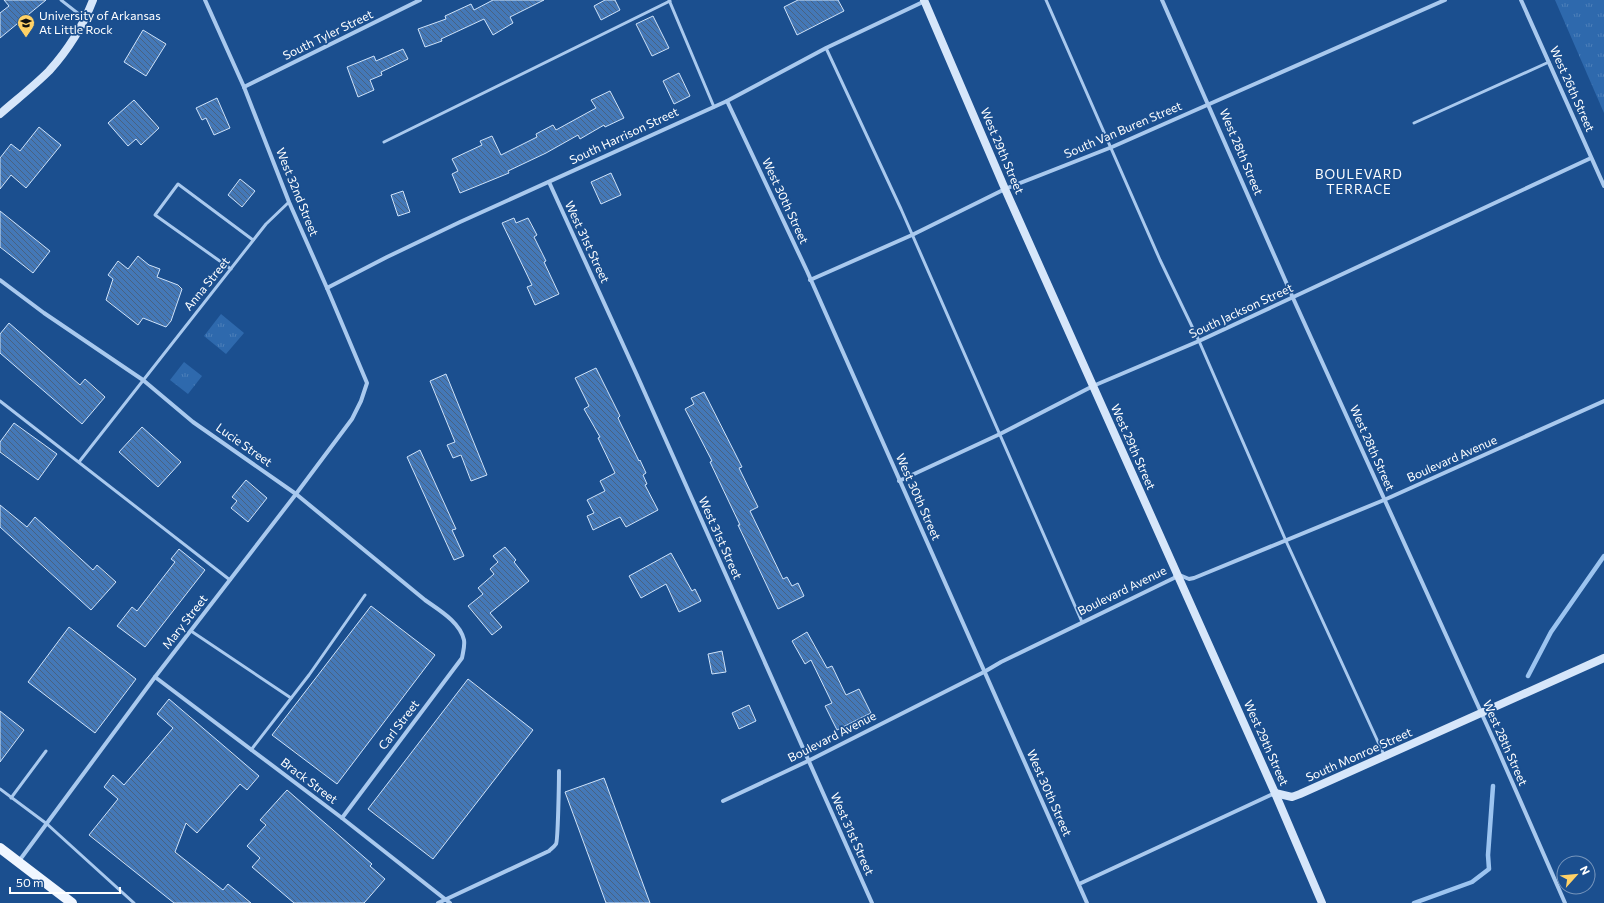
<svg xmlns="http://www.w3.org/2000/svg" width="1604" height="903" font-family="Commissioner,sans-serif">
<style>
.park{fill:url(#park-tufts)}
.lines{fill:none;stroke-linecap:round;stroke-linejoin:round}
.stream{stroke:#9cc4f0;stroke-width:4.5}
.building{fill:url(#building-back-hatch);stroke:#cfe3fa}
.lane{stroke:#a9c9ee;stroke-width:3}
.street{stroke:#a9c9ee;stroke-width:4}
.secondary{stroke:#d6e6fa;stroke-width:8}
.primary{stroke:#f0f6ff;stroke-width:10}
.labels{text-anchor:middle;stroke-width:3.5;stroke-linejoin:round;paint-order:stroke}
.poi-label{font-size:12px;fill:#fff;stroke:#1b4f8f;text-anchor:start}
.street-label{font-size:12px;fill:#fff;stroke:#1b4f8f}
.neighbourhood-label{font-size:13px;letter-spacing:1px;fill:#fff;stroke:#1b4f8f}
</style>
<defs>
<pattern id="park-tufts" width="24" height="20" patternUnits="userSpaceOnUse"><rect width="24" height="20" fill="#2e69ad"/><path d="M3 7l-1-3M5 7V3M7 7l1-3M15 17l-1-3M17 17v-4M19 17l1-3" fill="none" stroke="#4d80b9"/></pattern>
<pattern id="building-back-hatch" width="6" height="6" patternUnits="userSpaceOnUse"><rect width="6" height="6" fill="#4478b7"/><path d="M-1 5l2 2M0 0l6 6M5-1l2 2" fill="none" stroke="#486282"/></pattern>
</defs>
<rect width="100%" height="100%" fill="#1b4f8f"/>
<g class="park">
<path d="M1555,0h49v113z"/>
<path d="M221,314l23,19 -18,21 -22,-18z"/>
<path d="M184,362l18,14 -14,18 -18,-14z"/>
</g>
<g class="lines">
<g class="stream">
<path d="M1528,676l23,-44 53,-76"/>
<path d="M1414,903l58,-21 17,-13 -1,-14 5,-69"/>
</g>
</g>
<g class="building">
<path d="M4,0h42l-46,38v-25l9,-7z"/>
<path d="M493,0h51l-34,17 3,6 -20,12 -9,-16 -43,20 1,2 -17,6 -7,-18 28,-10 -1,-3 26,-12 3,6z"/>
<path d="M605,0h10l5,10 -19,10 -7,-14z"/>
<path d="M798,0h40l6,11 -47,24 -13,-28z"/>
<path d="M653,16l16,32 -17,8 -16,-32z"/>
<path d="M143,30l23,14 -20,32 -22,-14z"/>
<path d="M403,49l5,10 -27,13 1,3 -12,5 4,10 -16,7 -11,-30 27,-11 2,5z"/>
<path d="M679,73l11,23 -16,8 -11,-23z"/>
<path d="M610,91l14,27 -19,9 -1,-2 -24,14 -2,-4 -32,18 -38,18 1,2 -49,20 -8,-19 6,-3 -6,-12 30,-14 -2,-4 12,-5 9,19 36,-18 -1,-3 17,-9 3,5 40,-22 -5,-8z"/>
<path d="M217,98l13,30 -16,7 -8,-17 -4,2 -6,-12z"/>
<path d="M134,100l25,28 -18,17 -5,-6 -8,7 -20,-23z"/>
<path d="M39,127l22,18 -35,43 -15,-13 -11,14v-31l11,-14 9,7z"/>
<path d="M611,173l10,22 -20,9 -10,-22z"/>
<path d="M240,179l15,12 -13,16 -14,-12z"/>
<path d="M403,191l7,21 -12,4 -7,-21z"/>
<path d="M0,211l50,40 -17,22 -33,-26z"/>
<path d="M514,218l2,5 12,-5 9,17 -3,2 12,24 -2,1 15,32 -24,11 -8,-18 5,-2 -30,-62z"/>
<path d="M138,256l11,9 11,4 -3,8 21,8 4,4 -11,32 -5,6 -23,-9 -5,7 -32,-25 7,-21 -5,-4 10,-14 10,8z"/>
<path d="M9,323l71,62 5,-6 20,18 -23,27 -82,-71v-19z"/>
<path d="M596,368l24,48 -2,2 21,43 1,-1 6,13 -3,2 4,9 -2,1 13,25 -32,17 -6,-10 -27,13 -6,-14 7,-3 -7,-13 18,-9 -5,-10 15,-8 -17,-35 2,-1 -16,-28 5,-3 -14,-28z"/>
<path d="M446,374l41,101 -16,6 -10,-26 -8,3 -6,-13 8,-3 -25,-61z"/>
<path d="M704,392l38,75 -3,1 19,39 -8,4 33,68 4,-2 5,9 6,-3 6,13 -26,13 -40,-84h2l-30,-63 2,-1 -27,-52 9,-5 -3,-6z"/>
<path d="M14,423l43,31 -19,26 -38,-28v-10z"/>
<path d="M142,427l39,35 -23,25 -39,-35z"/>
<path d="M420,450l36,79 -4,1 12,26 -10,4 -47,-103z"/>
<path d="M246,480l21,18 -19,24 -17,-14 6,-7 -5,-4z"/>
<path d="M0,505l27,22 8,-10 58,53 4,-5 19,17 -25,28 -91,-83z"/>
<path d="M505,547l11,13 -2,2 15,19 -39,32 12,14 -10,8 -24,-29 15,-12 -5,-6 16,-14 -4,-5 8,-7 -5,-6z"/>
<path d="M179,549l26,21 -60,77 -28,-21 15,-19 5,4 38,-49 -4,-3z"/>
<path d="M671,553l21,38 3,-2 6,12 -22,11 -13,-28 -25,14 -12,-22z"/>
<path d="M371,606l64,49 -98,129 -65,-49z"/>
<path d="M69,627l67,52 -41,54 -67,-51z"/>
<path d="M807,632l20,36 5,-2 14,29 13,-6 12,24 -34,17 -12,-24 7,-3 -21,-43 -6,4 -13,-23z"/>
<path d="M722,651l4,21 -14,2 -4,-20z"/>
<path d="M468,679l65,51 -100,129 -65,-50z"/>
<path d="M169,699l90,77 -12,14 -7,-6 -43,49 -11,-10 -11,29 48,38 5,-6 23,19h-77l-85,-68 29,-36 -14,-12 9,-12 11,10 49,-57 -16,-14z"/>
<path d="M749,705l7,16 -17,8 -7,-16z"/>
<path d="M0,711l24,19 -24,32z"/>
<path d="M604,778l46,125h-44l-41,-111z"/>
<path d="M287,790l85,74 -2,2 15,13 -21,24h-70l-42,-36 8,-9 -13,-12 19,-21 -6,-5z"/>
</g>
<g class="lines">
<g class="lane">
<path d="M61,0l23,18"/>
<path d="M669,0l45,107"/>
<path d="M1046,0l114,260 39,81 87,200 98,214"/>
<path d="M826,48l75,161 181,413"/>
<path d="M1414,123l135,-61"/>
<path d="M384,142l286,-141"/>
<path d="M231,269l-76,-54 23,-31 75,56"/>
<path d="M0,401l230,179"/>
<path d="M79,462l187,-238 23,-22"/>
<path d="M191,631l100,67"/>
<path d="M251,750l58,-75 56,-80"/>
<path d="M0,789l47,35 87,79"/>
<path d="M11,798l35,-47"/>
</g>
<g class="street">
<path d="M1162,0l131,298 202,445 70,160"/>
<path d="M1521,0l83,186"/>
<path d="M244,87l176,-87"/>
<path d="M727,101l80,170 280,632"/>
<path d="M549,182l87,191 236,530"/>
<path d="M0,280l44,33 99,67 50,42 103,72 129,106c14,10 35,22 39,40 1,6 -1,12 -2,18l-120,160"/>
<path d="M810,280l102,-45 93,-46 107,-42 333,-147"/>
<path d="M327,288l60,-31 73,-35 267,-121 99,-53 99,-47"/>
<path d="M899,481l101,-47 93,-48 106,-45 392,-183"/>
<path d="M155,677l187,141 108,85"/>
<path d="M723,801l85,-40 176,-89 17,-10 173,-84 3,-4 12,5 5,-1 190,-78 220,-99"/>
<path d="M19,861l136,-184 141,-183 56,-75 9,-18 6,-18 -40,-95 -38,-86 -45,-115 -39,-87"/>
<path d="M1079,884l196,-91"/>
<path d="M438,903l111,-52c2,-2 5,-4 7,-7 2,-3 3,-63 3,-73"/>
</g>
<g class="secondary">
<path d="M924,0l81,189 270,604 47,110"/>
<path d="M0,114c16,-14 34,-28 49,-43 19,-21 34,-45 44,-71"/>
<path d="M1275,793l17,4 8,-3 304,-136"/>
</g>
<path class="primary" d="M0,848l72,55"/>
</g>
<defs>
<symbol id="university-pin" viewBox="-11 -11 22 30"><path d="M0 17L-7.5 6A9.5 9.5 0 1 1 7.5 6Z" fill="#ffd166" stroke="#1b4f8f"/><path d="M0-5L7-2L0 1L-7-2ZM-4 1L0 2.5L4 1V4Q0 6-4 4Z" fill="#111"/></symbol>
</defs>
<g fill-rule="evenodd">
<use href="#university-pin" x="16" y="13" width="20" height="27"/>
</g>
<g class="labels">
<g class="poi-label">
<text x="39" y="20">University of Arkansas<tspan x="39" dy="14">At Little Rock</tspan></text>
</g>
<g class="street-label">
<text transform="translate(328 35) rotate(-26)" y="4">South Tyler Street</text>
<text transform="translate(1572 89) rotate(66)" y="4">West 26th Street</text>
<text transform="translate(1123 130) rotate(-23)" y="4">South Van Buren Street</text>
<text transform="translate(624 136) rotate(-25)" y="4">South Harrison Street</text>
<text transform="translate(1002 151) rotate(67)" y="4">West 29th Street</text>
<text transform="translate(1241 152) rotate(67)" y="4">West 28th Street</text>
<text transform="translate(297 192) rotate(68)" y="4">West 32nd Street</text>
<text transform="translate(785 201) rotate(65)" y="4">West 30th Street</text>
<text transform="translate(587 242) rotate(65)" y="4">West 31st Street</text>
<text transform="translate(207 284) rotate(-51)" y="4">Anna Street</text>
<text transform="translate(1241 311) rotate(-25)" y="4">South Jackson Street</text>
<text transform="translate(244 445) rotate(35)" y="4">Lucie Street</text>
<text transform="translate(1133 447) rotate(66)" y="4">West 29th Street</text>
<text transform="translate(1372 448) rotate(66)" y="4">West 28th Street</text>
<text transform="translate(1452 459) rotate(-24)" y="4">Boulevard Avenue</text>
<text transform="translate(918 497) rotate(66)" y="4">West 30th Street</text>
<text transform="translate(720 538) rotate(66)" y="4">West 31st Street</text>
<text transform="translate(1122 591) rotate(-26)" y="4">Boulevard Avenue</text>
<text transform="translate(185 622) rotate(-52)" y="4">Mary Street</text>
<text transform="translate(399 725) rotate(-53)" y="4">Carl Street</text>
<text transform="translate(832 737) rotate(-27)" y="4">Boulevard Avenue</text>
<text transform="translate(1266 743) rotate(66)" y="4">West 29th Street</text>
<text transform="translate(1505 743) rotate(66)" y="4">West 28th Street</text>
<text transform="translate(1359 755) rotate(-24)" y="4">South Monroe Street</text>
<text transform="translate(309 781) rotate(37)" y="4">Brack Street</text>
<text transform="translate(1049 793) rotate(66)" y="4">West 30th Street</text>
<text transform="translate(852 834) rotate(66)" y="4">West 31st Street</text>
</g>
<g class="neighbourhood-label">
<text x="1359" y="179">BOULEVARD<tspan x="1359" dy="15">TERRACE</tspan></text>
</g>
</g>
<g transform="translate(1576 875) rotate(63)"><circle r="19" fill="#1b4f8f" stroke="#7695bc"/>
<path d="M0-3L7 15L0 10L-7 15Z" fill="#ffd166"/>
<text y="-6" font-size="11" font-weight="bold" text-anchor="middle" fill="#ffffff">N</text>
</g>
<path d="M10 887v6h110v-6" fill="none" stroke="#ffffff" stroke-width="2"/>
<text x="16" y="887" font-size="12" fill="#ffffff" stroke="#1b4f8f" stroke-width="3" paint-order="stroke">50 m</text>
</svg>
